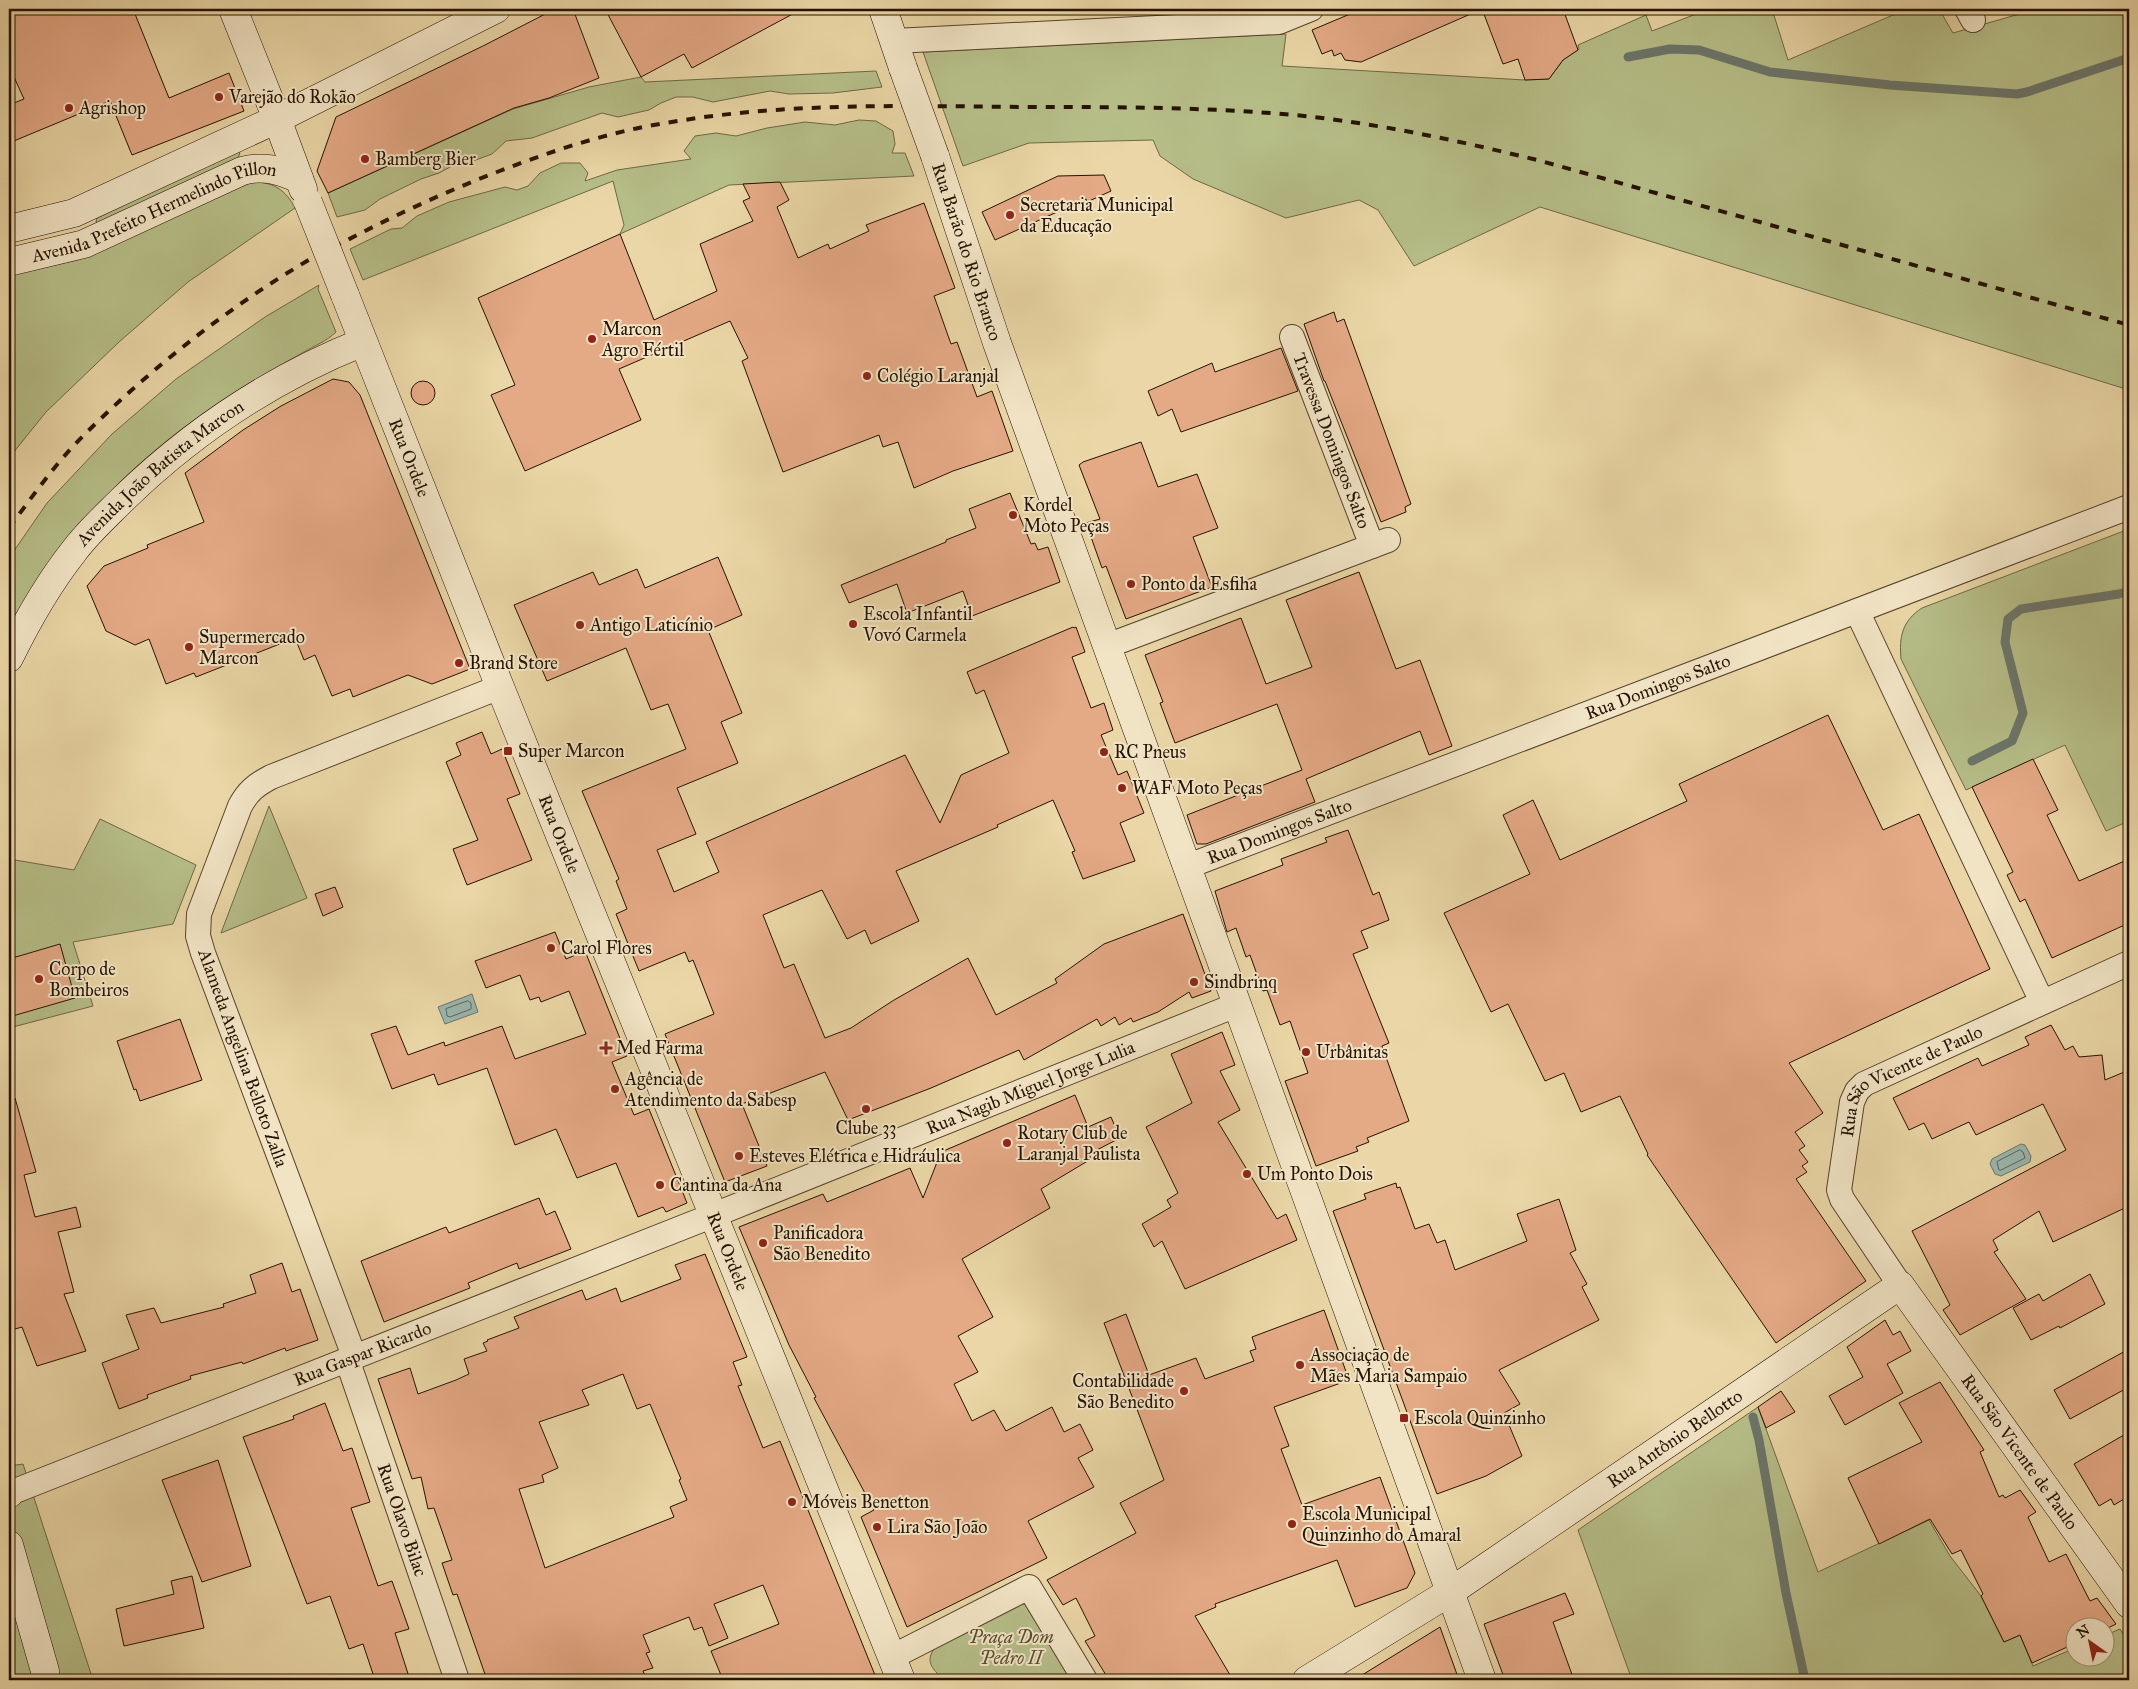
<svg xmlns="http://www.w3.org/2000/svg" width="2138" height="1689" font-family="'IM FELL Great Primer',serif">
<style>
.green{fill:#b6be88;stroke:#6e6844}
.water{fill:#9ab7b0;stroke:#6b756a}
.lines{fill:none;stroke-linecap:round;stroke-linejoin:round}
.shore{stroke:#606458;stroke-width:1}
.stream{stroke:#6b756a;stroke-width:9}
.building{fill:#e4a985;stroke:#251200;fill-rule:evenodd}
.street-casing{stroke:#56432a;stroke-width:26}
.secondary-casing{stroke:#251200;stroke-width:29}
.street{stroke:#f1e4c5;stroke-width:24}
.secondary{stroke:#f1e4c5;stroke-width:28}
.rail{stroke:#251200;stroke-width:4;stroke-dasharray:9 9;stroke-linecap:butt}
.secondary-bridge-casing{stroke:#251200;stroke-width:29;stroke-linecap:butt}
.secondary-bridge{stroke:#f1e4c5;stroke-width:28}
.poi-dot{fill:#8f2418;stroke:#f1e4c5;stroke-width:2}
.labels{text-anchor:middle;stroke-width:4;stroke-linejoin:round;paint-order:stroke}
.poi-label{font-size:18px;fill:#251200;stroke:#f1e4c5;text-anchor:start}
.street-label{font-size:18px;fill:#251200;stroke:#f1e4c5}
.park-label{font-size:18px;font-style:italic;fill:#584e30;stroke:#f1e4c5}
</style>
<rect width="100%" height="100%" fill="#ead6a6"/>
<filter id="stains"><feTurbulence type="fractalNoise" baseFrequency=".004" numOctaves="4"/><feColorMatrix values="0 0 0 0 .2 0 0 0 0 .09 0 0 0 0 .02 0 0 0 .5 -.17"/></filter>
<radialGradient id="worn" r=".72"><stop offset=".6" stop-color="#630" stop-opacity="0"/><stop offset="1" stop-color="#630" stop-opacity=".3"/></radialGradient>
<g class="green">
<path d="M1709,9h63l16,51 119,-51h32l14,24 84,-24h92v381l-589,-183 -126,59 -36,-56 -19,-10 -73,18 -93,-39 -33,-23 -7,-16 -124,3 -66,23 -40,-114 363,-18 -4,32 243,14 24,-1 14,-19 16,-11 -1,-4 68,-30 6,16z"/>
<path d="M876,71l6,16 -49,6 -44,1 -19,-3 -57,11 -20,-5h-17l-15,6 -12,7 -31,7 -16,-4 -70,25 -26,3 -14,13 -19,7h-12l-22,12 -18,6 -41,20 -15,11 -28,7 -9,-24 185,-84 76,-22 52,-10 4,5z"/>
<path d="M859,120l17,1 17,10 2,13 -3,9h13l9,23 -185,9 -109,49 4,-9 -11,-44 -250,99 -13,-31 41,-20 11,-1 15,-12 32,-14 56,-15 12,3 11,-4 12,-13 21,-10h19l8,10 -3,8 32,-11 74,-11 -7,-8 11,-15 21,-3 20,3 31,-8 38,-6 30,3z"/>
<path d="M235,151l5,2 -2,5 -138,66 -4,-2 1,-4z"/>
<path d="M254,182c19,0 32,8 41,26l-107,74 -69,60 -73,70 -37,46v-180l9,-5 59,-13 170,-76z"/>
<path d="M319,285l-1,4 18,43c-9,9 -22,14 -32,20 -25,14 -49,27 -72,42 -92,59 -171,137 -223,233v-69l38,-55 65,-69 64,-55 89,-62z"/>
<path d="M2129,529v292l-23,10 -41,-86 -99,45 -65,-131c-2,-22 1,-38 21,-51z"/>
<path d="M269,806l38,92 -86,35z"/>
<path d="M100,819l96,46 -23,59 -100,18 20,64 -84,22v-169l65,11z"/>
<path d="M1758,1407l60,165 111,-52 21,36 31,40 23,46 16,-7 13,31 42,-18 1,8h30v-21l14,-6 9,14v37h-497l-54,-150z"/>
<path d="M23,1464l70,216h-84v-3l3,-2 -3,-12v-197z"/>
<path d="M1021,1604h4l46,76h-127c-9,-9 -20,-17 -10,-31z"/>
</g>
<g class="water">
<path d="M472,994l6,18 -33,12 -7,-17z"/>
<path d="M2021,1144l4,1 6,11 -1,6 -29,14 -6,-2 -5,-10 2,-5z"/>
</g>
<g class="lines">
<g class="shore">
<path d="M468,1001l3,2v6l-21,8 -3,-1 -1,-7z"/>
<path d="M2020,1150l3,2 2,6 -24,12h-2l-2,-8z"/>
</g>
<g class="stream">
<path d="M1628,57l42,-8 29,1 71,22 120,13 127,9 10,-2 102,-34"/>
<path d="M1972,761l40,-20 11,-28 -18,-71 3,-23 13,-10 98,-15 10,-3"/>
<path d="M1753,1417l6,23 27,153 19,87"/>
</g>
</g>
<g class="building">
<path d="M9,9h124l36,89 60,-25 15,38 -112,44 -22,-54 -101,42v-38l15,-6 -15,-33z"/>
<path d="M555,9h18l26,69 -50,20 -35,10 -186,85 -11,-22 19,-54 147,-71z"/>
<path d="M605,9h197l-110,59 -8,-14 -43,23z"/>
<path d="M1362,9h201l15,41 -15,10 -14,19 -24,1 -7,-21 -15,5 -21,-55 -121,53 -16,-2 -4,-7 -7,3 -2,-6 -10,4 -10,-24z"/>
<path d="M1104,175l7,16 -24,11 -1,-3 -91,41 -13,-28 76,-36z"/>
<path d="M780,182l9,18 -12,7 21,51 30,-14 2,5 39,-18 -3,-6 58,-22 31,85 -21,8 17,48 6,-2 20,55 15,-6 21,60 -60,20 -39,17 -16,-46 -15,5 -4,-12 -96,37 -41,-111 6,-3 -18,-37 -111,48 22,51 -116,51 -34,-76 24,-10 -37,-87 142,-64 34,86 63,-29 -17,-47 53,-23 -10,-20 7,-3 -7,-14z"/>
<path d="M1334,312l3,10 7,-3 67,185 -6,3 1,5 -25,10 -56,-141h-1l-20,-57z"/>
<path d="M1281,348l17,43 -117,41 -9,-23 -14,7 -10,-25 64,-28 3,9z"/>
<path d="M333,379l16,3 11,13 110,274 -38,15 -24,-9 -55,22 -3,-8 -18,7 -17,-41 -11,5 -9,-22 -99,39 -2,-4 -28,11 -17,-45 -14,6 -29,-14 -19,-45 17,-20 44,-18 -1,-3 57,-23 -19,-49 58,-43 38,-24z"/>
<circle cx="423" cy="393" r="12"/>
<path d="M1141,442l17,45 39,-13 21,54 -25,9 19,50 -86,32 -20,-53 -4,2 -16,-45 14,-4 -21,-54 4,-3z"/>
<path d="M1010,493l21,51 4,-1 3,7 10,-3 12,35 -88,34 -9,-25 -56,22 -10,-29 -48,19 -8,-18 105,-43v-2l30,-12 -7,-19z"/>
<path d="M718,557l24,58 -34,15 34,83 -21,9 17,41 -61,25 19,46 -39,16 17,42 45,-20 -13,-30 199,-87 35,68 21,-48 48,-22 -25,-63 -8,4 -9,-22 106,-45 1,1 2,-1 9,25 -13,5 19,51 13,-5 9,27 -12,5 17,40 9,-4 17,42 -24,10 15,38 -52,18 -11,-27 3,-1 -22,-51 -56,25 1,2 -102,44 23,50 -48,23 -6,-14 -18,9 -25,-49 -59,25 21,53 10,-4 31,74 26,-10 43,-28 74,-42 28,57 61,-32 -2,-4 49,-35 79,-30 28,77 -19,7 -3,-6 -31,20 -25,10 -2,-4 -12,7 -4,-8 -14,9 -4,-7 -73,41 -5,-10 -88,38 -83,32 -23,-48 -83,32 25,62 -42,16 -60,-148 49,-20 -21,-54 -4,2 -4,-10 -46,19 -23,-57 11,-5 -11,-28 3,-2 -37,-88 104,-42 -18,-45 -17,6 -25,-62 -79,33 -33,-76 79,-33 6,13 38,-16 8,19z"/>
<path d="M1359,572l37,97 24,-9 32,86 -23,9 -9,-24 -114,48 9,23 -109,42h-9l-10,-29 115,-45 -25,-66 -102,39 -15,-40 3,-1 -18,-47 96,-37 25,66 46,-17 -26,-67z"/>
<path d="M1828,715l55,115 36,-16 71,155 -201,94 34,50 -28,19 10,14 -6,4 9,12 -6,4 5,6 -11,7 70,102 -90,62 -129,-188 1,-1 -28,-58 -39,16 -17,-39 -19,8 -37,-77 -17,8 -47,-99 86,-39 -27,-59 30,-15 27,60 127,-59 -8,-17z"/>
<path d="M482,732l9,22 11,-5 18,45 -13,5 25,61 -65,25 -14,-36 25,-9 -32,-78 15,-7 -5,-12z"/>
<path d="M2033,759l25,51 -11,5 32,66 50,-22v64l-77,35 -27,-59 -5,3 -13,-27 6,-3 -41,-85z"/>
<path d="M1348,830l25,65 6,-3 10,28 -28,11 7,17 -15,6 36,89 -7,3 27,75 -42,17 2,4 -13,5 2,4 -42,15 -31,-85 23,-8 -18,-52 -10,4 -13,-35 -4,1 -13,-36 -4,2 -10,-29 -9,4 -12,-41 68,-26 -2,-6 46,-17 -2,-4z"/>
<path d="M335,887l8,20 -20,9 -8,-22z"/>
<path d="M555,932l11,27 19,-8 42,105 -15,6 22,53 15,-6 38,94 -21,9 -3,-5 -25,10 -22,-54 -39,15 -21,-49 -41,16 -28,-77 -49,17 -4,-11 -42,15 -21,-55 25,-8 12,29 36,-13 1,4 57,-20 13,33 71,-25 -17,-43 -28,11 -2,-5 -9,3 -10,-25 -34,13 -11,-27z"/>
<path d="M60,944l15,54 -66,19v-58z"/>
<path d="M180,1019l22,61 -62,21 -4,-12 -2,1 -17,-49z"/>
<path d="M2051,1025l14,25 8,-4 6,11 23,-2 3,25 24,-10v136l-76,36 -14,-31 -46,29 5,10 -4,2 32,47 -66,36 -17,-25 7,-5 -38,-74 154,-81 -23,-46 -67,31 -7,-13 -37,17 -8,-16 -15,7 -16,-32 85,-40 4,8 47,-21 -4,-8z"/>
<path d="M1222,1032l13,33 -15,6 20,39 -22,12 59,97 9,-5 11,26 -112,49 -23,-48 -8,6 -12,-23 29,-17 -4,-7 11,-7 -32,-66 46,-24 -21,-49z"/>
<path d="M1075,1095l13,32 23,-10 9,21 -31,16 2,5 -50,30 9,19 -88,51 31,58 -35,19 20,36 -24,12 18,37 22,-11 12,21 46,-24 12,25 16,-8 13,26 -15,8 16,29 -66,34 19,37 -140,69 -46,-110 13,-7 -60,-112 2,-1 -27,-52 -50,-118 84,-33 4,8 83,-34 13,30 18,-46z"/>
<path d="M15,1098l21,74 -12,3 11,42 41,-10 5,20 -23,5 16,60 -10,2 22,57 -49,15 -15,-39 -7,2 -6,-22v-208z"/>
<path d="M1396,1183l1,5 3,-1 15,42 14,-5 8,19 8,-3 10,30 72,-29 -10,-27 42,-15 17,51 -6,3 17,31 -5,3 17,33 -100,50 21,34 -16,9 18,43 -36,20 -49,18 -104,-283 33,-12 -2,-5z"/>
<path d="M539,1198l7,17 9,-4 16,38 -52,20 -2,-6 -49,20 2,5 -86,34 -23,-61 85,-34 3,6z"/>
<path d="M705,1254l42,103 -14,5 9,23 -4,1 25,62 17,-7 97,239h-154l-12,-29 68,-27 -16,-39 -49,19 14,34 -19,8 -7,-19 -8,3 -5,-13 -46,18 7,17 -4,1 7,15 -10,3 4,9h-160l-30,-86 -4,1 -11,-32 10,-3 -18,-52 -6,1 -7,-32 -9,2 -34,-100 32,-11 8,26 38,-14 13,-6 -5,-15 23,-8 -4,-8 5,-2 -1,-1 32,-12 -5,-11 68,-27 4,10 30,-12 5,14 60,-23 -6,-14zM623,1374l14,35 13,-5 31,75 -2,1 8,20 -17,7 4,10 -129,51 -26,-79 25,-7 -2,-7 16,-7 -19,-46 50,-17 -7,-15z"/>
<path d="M282,1263l10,29 8,-3 18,51 -32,11 -1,-3 -42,16 -1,-2 -52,14 1,3 -44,16 1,3 -29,11 -17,-46 37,-14 -13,-34 28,-7 7,15 63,-16 -1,-3 33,-11 -6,-18z"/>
<path d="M2090,1274l15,30 -45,24 -1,-2 -28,14 -18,-32 26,-14 4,7z"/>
<path d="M1324,1310l25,70 -75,27 15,39 -8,3 21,56 78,-28 35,96 -8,15 -52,19 -18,-47 -122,44 1,3 -21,9 38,64h-124l-24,-39 10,-5 -19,-38 -13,7 -16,-25 89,-47 -16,-30 44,-23 -60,-157 22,-9 23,61 47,-17 9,21 49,-18 -4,-10 6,-2 -4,-12z"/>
<path d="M1885,1320l8,15 7,-4 11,20 -24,13 16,29 -58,32 -16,-29 34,-19 -16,-30z"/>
<path d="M2129,1349v38l-59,32 -16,-29z"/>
<path d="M1940,1382l44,68 -4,2 19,45 4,-2 2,3 15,-8 16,22 -8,5 21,45 17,-8 24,47 7,-3 19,26 -10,5v-3h-30v17l-44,20 -12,-28 -16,7 -23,-46 2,-2 -22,-44 -9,4 -22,-35 -51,25 -31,-66 74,-36 -23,-39z"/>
<path d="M1781,1391l14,21 -29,16 -8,-21z"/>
<path d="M325,1403l18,48 9,-3 18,54 -19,6 27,78 14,-5 17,48 -14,4 15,47h-35l-12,-36 -14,5 -19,-53 -23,8 -64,-167 51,-18 -1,-3z"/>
<path d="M2129,1432v64l-15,9 -3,-6 -12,7 -25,-42z"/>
<path d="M218,1460l33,106 -49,16 -40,-102z"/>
<path d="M192,1576l12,52 -80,18 -8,-37 58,-15 -3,-13z"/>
<path d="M1565,1593l9,21 -21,8 21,58h-69l-21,-56z"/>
<path d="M1440,1627l19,53h-105z"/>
</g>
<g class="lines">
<defs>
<g id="street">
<path d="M1967,9l6,11"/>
<path d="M894,41l385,-19 32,-13"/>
<path id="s1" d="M1292,337l80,209"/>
<path d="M1857,611l185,391"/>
<path d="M1107,646l281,-106"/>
<path id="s2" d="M1186,867l943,-360"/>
<path id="s3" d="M1900,1285l-58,-86 -3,-9 13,-88 5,-11 7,-7 265,-121"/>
<path d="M354,1356l-151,-403 -5,-17 1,-22 41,-108c8,-15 16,-21 31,-29l229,-90"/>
<path id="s4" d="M347,1359l110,321"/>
<path id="s5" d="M10,1493l704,-278 522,-210"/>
<path d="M892,1657l137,-70 56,93"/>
</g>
<g id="secondary">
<path d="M233,9l44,110 26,70"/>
<path d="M883,9l20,59"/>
<path id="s6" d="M935,156l62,187 485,1337"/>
<path d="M9,229l65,-16 203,-94 219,-110"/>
<path id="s7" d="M9,262l75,-18 158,-73c21,-6 38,-1 57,8"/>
<path id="s8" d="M345,295l155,392 401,993"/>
<path id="s9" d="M9,658c18,-37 39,-74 65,-107 14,-19 32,-35 49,-52 70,-68 150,-121 240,-157"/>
<path d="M9,1490v4"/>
<path d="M9,1545l36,126v9"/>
<path id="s10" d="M1307,1680l143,-88 450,-307 229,319"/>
</g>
</defs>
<use href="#street" class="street-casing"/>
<use href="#secondary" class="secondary-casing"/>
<use href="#street" class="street"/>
<use href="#secondary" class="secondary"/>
<path class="rail" d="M9,528c23,-31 46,-64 74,-92 66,-66 143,-127 224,-175 17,-10 35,-18 52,-27 45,-23 91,-44 138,-62 55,-21 111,-40 169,-49 119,-21 240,-17 360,-16 90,0 179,0 268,8 84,8 166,26 247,46l588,164"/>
<defs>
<g id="secondary-bridge">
<path d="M903,68l32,88"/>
<path d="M308,202l37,93"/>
</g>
</defs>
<use href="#secondary-bridge" class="secondary-bridge-casing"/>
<use href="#secondary-bridge" class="secondary-bridge"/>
</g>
<g class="poi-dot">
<circle cx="219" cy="97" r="5"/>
<circle cx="69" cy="108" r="5"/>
<circle cx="365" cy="159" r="5"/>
<circle cx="1010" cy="215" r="5"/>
<circle cx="592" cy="339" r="5"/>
<circle cx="867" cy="376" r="5"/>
<circle cx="1013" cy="515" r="5"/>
<circle cx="1131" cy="584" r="5"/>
<circle cx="853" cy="624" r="5"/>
<circle cx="580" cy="625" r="5"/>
<circle cx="189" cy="647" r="5"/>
<circle cx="459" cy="663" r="5"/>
<rect x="503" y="746" width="10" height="10" rx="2.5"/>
<circle cx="1104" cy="752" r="5"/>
<circle cx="1122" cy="788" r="5"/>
<circle cx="551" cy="948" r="5"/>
<circle cx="39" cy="979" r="5"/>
<circle cx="1194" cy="982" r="5"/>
<path d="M603.5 1040.5h5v5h5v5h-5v5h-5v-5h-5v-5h5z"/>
<circle cx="1306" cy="1052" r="5"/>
<circle cx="615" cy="1089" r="5"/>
<circle cx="866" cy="1109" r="5"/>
<circle cx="1007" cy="1143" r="5"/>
<circle cx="739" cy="1156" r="5"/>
<circle cx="1247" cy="1174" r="5"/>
<circle cx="660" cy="1185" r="5"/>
<circle cx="763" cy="1243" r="5"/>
<circle cx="1300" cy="1365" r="5"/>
<circle cx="1184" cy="1391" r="5"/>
<rect x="1399" y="1413" width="10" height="10" rx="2.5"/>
<circle cx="792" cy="1502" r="5"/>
<circle cx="1292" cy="1524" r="5"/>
<circle cx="877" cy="1527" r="5"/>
</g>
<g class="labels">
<g class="poi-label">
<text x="229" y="103">Varejão do Rokão</text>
<text x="79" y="114">Agrishop</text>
<text x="375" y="165">Bamberg Bier</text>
<text x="1020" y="211">Secretaria Municipal<tspan x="1020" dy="21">da Educação</tspan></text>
<text x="602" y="335">Marcon<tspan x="602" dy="21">Agro Fértil</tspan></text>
<text x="877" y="382">Colégio Laranjal</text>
<text x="1023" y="511">Kordel<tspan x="1023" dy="21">Moto Peças</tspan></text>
<text x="1141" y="590">Ponto da Esfiha</text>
<text x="863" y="620">Escola Infantil<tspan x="863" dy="21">Vovó Carmela</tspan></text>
<text x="590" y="631">Antigo Laticínio</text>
<text x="199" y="643">Supermercado<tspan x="199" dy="21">Marcon</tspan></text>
<text x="469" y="669">Brand Store</text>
<text x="518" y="757">Super Marcon</text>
<text x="1114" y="758">RC Pneus</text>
<text x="1132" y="794">WAF Moto Peças</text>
<text x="561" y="954">Carol Flores</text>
<text x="49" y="975">Corpo de<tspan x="49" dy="21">Bombeiros</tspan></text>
<text x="1204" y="988">Sindbrinq</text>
<text x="616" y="1054">Med Farma</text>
<text x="1316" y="1058">Urbânitas</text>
<text x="625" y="1085">Agência de<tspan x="625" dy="21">Atendimento da Sabesp</tspan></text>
<text x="866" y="1134" text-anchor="middle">Clube 33</text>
<text x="1017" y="1139">Rotary Club de<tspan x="1017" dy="21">Laranjal Paulista</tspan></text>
<text x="749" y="1162">Esteves Elétrica e Hidráulica</text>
<text x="1257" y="1180">Um Ponto Dois</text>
<text x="670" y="1191">Cantina da Ana</text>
<text x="773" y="1239">Panificadora<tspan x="773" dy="21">São Benedito</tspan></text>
<text x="1310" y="1361">Associação de<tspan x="1310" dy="21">Mães Maria Sampaio</tspan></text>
<text x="1174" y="1387" text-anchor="end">Contabilidade<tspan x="1174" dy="21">São Benedito</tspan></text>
<text x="1414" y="1424">Escola Quinzinho</text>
<text x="802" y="1508">Móveis Benetton</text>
<text x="1302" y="1520">Escola Municipal<tspan x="1302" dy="21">Quinzinho do Amaral</tspan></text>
<text x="887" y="1533">Lira São João</text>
</g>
<g class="street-label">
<text dy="6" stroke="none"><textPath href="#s7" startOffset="155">Avenida Prefeito Hermelindo Pillon</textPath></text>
<text dy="6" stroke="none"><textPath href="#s6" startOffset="101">Rua Barão do Rio Branco</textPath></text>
<text dy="6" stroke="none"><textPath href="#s1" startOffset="111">Travessa Domingos Salto</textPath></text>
<text dy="6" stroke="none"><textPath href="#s8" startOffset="175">Rua Ordele</textPath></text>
<text dy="6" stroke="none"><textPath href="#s9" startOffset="242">Avenida João Batista Marcon</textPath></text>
<text dy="6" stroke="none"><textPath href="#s2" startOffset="505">Rua Domingos Salto</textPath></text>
<text dy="6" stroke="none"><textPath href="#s2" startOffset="100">Rua Domingos Salto</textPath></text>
<text dy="6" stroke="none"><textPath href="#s8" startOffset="580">Rua Ordele</textPath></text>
<text transform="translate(243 1058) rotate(70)" y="6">Alameda Angelina Belloto Zalla</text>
<text dy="6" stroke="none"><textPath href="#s3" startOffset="260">Rua São Vicente de Paulo</textPath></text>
<text dy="6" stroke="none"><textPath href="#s5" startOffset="1098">Rua Nagib Miguel Jorge Lulia</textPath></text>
<text dy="6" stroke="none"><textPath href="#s8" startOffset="1030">Rua Ordele</textPath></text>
<text dy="6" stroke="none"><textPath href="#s5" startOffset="379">Rua Gaspar Ricardo</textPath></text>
<text dy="6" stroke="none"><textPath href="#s10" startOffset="440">Rua Antônio Bellotto</textPath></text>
<text dy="6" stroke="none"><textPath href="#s10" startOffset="918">Rua São Vicente de Paulo</textPath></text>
<text dy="6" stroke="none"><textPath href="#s4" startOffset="170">Rua Olavo Bilac</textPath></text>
</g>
<g class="park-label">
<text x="1011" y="1643">Praça Dom<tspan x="1011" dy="21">Pedro II</tspan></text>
</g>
</g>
<rect width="2138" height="1689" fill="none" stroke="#ead6a6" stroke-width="30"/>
<rect x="10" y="10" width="2118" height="1669" fill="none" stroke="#251200" stroke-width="2.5"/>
<rect x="15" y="15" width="2108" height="1659" fill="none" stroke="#251200"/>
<g transform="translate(2090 1642) rotate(327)"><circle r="24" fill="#f1e4c5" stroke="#9f9076"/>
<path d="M0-4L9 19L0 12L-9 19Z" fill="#8f2418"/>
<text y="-8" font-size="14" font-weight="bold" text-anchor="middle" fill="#251200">N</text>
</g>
<rect width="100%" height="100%" filter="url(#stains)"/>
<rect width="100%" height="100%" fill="url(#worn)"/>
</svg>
